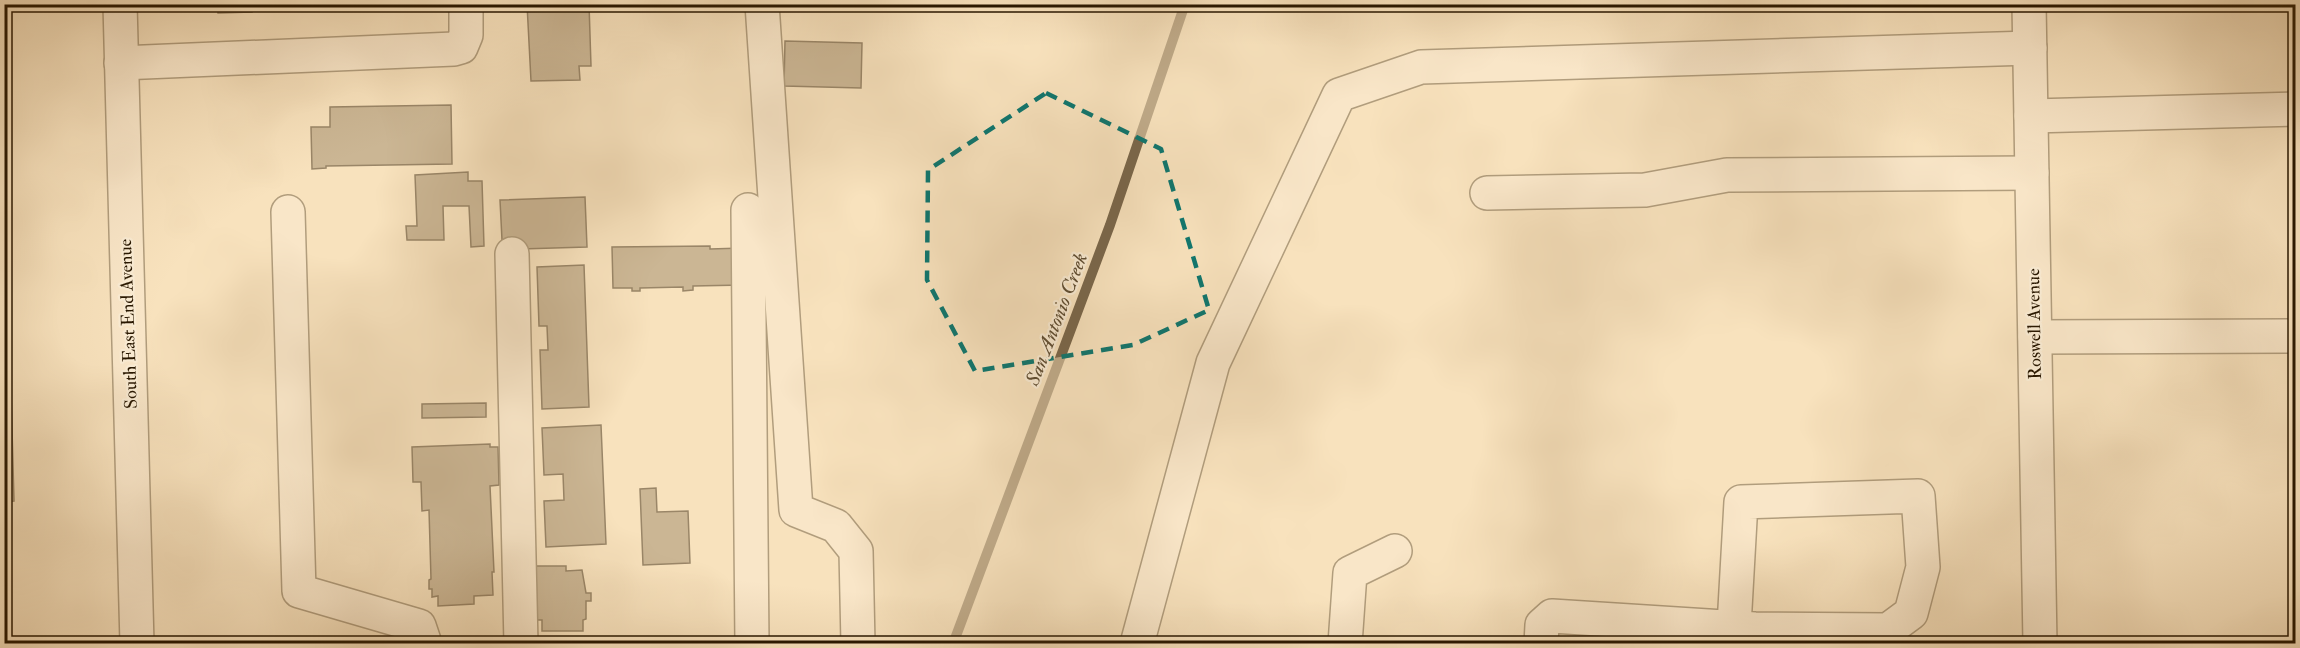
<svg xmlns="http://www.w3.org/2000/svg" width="2300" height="648" font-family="'IM FELL Double Pica',serif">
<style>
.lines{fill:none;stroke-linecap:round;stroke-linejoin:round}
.stream{stroke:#7a674b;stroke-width:10}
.building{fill:#948162;stroke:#281700;stroke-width:1.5}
.minor-casing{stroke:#5c4a2f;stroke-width:36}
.minor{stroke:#faecd4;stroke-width:33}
.marked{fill:none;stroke:#0f766e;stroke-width:4.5;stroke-dasharray:12 8;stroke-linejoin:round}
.labels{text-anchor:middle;stroke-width:4.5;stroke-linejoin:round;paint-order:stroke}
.street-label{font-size:18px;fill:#281700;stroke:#faecd4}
.water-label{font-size:20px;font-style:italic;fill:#5f4d32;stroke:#faecd4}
</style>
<rect width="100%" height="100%" fill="#f8e2bd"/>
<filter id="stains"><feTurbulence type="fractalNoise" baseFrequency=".00333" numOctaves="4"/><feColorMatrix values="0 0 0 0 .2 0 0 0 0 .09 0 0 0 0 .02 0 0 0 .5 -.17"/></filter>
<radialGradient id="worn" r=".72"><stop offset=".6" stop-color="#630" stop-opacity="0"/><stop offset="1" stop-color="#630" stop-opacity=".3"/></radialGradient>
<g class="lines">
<path class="stream" d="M953,644l157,-419 75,-221"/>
</g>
<g class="building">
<path d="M217,4h35v8l-34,1z"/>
<path d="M527,4h62l2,62h-12l1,14 -49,1z"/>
<path d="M785,41l77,2 -1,45 -77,-2z"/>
<path d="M451,105l1,59 -126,2v2l-14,1 -1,-42h19v-20z"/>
<path d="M4,139l10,362 -10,1z"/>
<path d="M468,172v9h14l2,65 -13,1 -2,-41h-26l1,34h-37l-1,-14h11l-2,-51z"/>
<path d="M585,197l2,50 -66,2v-9h-19l-2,-40z"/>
<path d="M710,246v3l32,-1 1,37 -50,1v4l-10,1v-4l-43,1v3h-8v-3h-19l-1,-41z"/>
<path d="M584,265l5,142 -47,2 -2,-59h8l-1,-24h-8l-2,-59z"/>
<path d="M486,403v14l-64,1v-14z"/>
<path d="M601,425l5,119 -60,3 -2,-46 20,-1 -1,-26 -19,1 -2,-47z"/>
<path d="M490,444v3h8l1,38 -9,1 4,86h-2l1,23 -19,1v8l-36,2v-10l-6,1v-8h-3v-9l2,-1 -2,-69 -7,1 -1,-29h-8l-1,-35z"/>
<path d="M656,488l1,24 31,-1 2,52 -47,2 -3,-76z"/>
<path d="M536,566h30v5l16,-1 4,23h5v8h-5v18l-3,1v11h-41v-11h-5z"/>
</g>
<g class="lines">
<defs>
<g id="minor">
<path d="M120,4l17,640"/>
<path d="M762,4l34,506 40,16 20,25 2,93"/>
<path d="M2029,4l11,640"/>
<path d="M121,63l333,-14 7,-2 5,-12v-31"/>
<path d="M2031,116l265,-7"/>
<path d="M1487,193l158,-3 82,-15 305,-2"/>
<path d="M748,210l4,434"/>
<path d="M288,212l11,379 120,35 6,18"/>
<path d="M512,254l9,390"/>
<path d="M2035,337l261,-1"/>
<path d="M1137,644l76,-281 126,-268 82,-28 609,-19"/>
<path d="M1345,644l5,-71 45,-22"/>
<path d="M1541,644l1,-19 10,-9 203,13 133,1 23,-17 12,-46 -5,-71 -177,6 -7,124"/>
</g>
</defs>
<use href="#minor" class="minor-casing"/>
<use href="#minor" class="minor"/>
</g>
<path d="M0 0H2300V648H0ZM1046,93l115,56 48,161 -76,35 -158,26 -48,-91 1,-110z" fill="#f8e2bd" fill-opacity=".55" fill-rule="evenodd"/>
<path class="marked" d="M1046,93l115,56 48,161 -76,35 -158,26 -48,-91 1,-110z"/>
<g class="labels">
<g class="street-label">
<text transform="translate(128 324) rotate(-92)" y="6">South East End Avenue</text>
<text transform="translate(2034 324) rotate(-91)" y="6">Roswell Avenue</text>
</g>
<g class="water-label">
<text transform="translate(1056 319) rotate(-69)" y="7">San Antonio Creek</text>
</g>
</g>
<rect width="2300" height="648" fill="none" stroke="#f8e2bd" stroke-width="24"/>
<rect x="6" y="6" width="2288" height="636" fill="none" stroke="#281700" stroke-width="3"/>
<rect x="12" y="12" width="2276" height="624" fill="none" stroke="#281700" stroke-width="1.5"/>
<rect width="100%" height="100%" filter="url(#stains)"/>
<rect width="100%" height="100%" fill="url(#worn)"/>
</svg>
